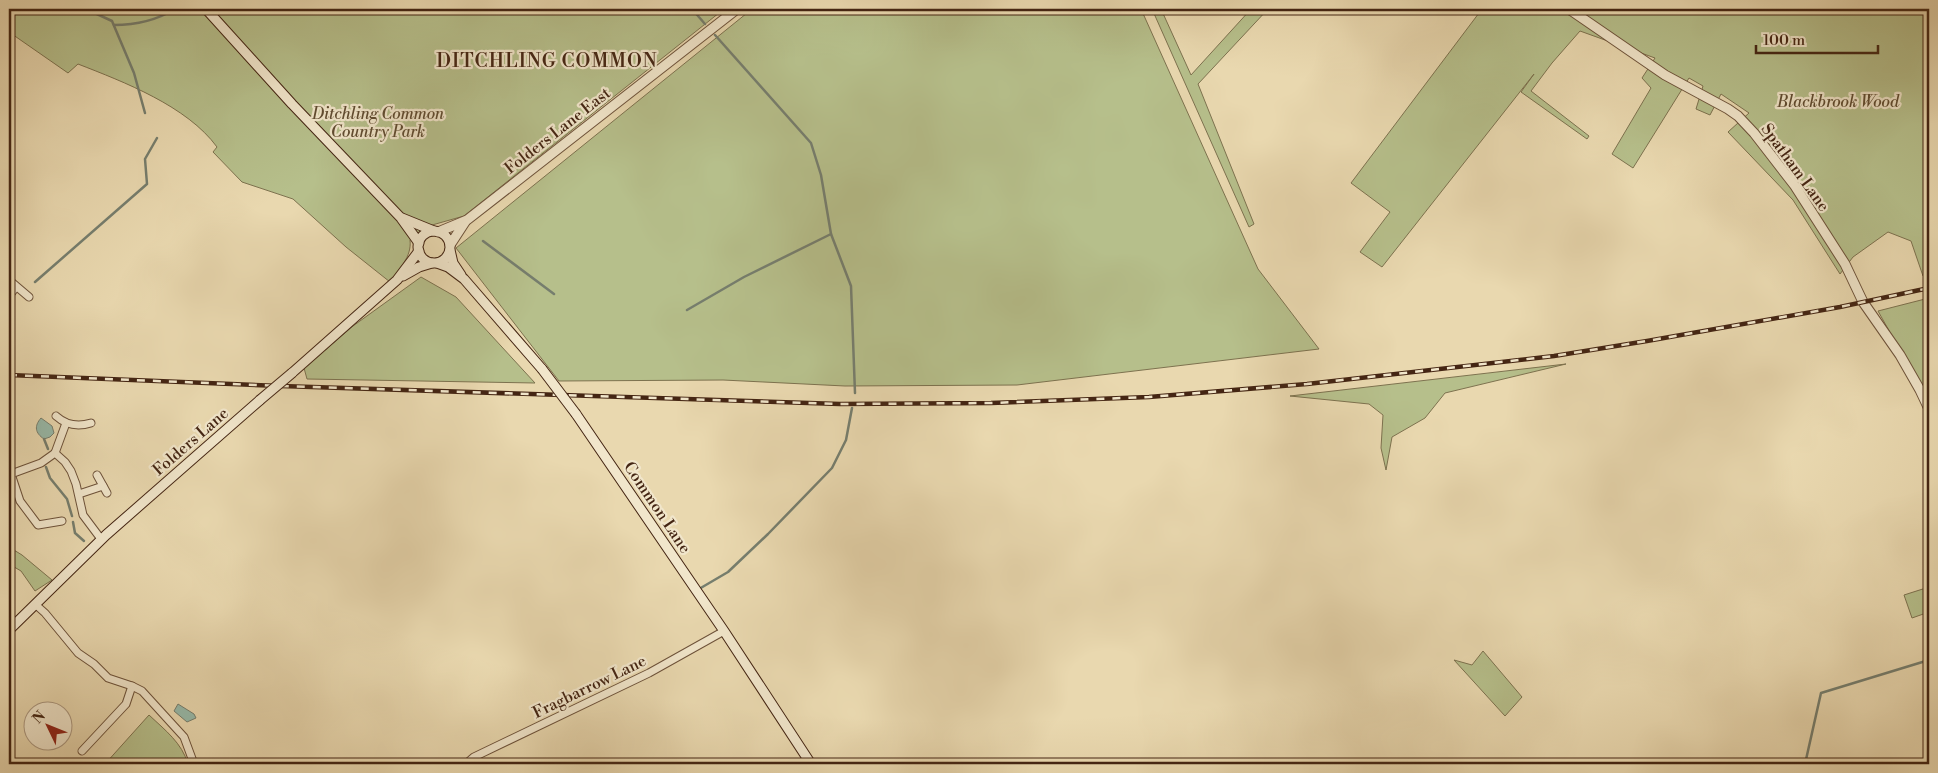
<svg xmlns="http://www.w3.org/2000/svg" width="1938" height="773" font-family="'Libre Bodoni',serif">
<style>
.green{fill:#b6bf8b;stroke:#7d724f}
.water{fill:#97baaa;stroke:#767e6e}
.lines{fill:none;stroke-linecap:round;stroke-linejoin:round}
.stream{stroke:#767e6e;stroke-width:2.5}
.minor-casing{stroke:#6d523a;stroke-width:9}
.tertiary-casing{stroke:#6d523a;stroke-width:11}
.secondary-casing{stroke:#442513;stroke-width:11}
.minor{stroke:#f1e6cb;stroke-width:7}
.tertiary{stroke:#f1e6cb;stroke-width:9}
.secondary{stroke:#f1e6cb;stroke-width:9}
.rail-casing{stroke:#442513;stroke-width:4.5}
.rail{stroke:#f1e6cb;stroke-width:2.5;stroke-dasharray:8;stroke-linecap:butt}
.secondary-bridge-casing{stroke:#442513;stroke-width:11;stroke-linecap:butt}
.secondary-bridge{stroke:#f1e6cb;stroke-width:9}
.labels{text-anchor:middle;stroke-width:4.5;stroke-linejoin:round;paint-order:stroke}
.park-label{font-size:16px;font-style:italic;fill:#604c31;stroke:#f1e6cb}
.street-label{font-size:16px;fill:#442513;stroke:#f1e6cb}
.quarter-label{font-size:19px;letter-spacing:1px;fill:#442513;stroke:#f1e6cb}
</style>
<rect width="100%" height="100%" fill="#e9d8af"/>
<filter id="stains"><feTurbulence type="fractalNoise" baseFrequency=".004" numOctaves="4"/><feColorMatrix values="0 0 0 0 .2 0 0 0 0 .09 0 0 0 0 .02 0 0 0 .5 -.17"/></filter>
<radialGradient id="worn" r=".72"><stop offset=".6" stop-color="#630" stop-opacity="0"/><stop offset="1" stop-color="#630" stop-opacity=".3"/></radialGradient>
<g class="green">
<path d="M9,9h715l-260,207 -39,11 -15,13c2,17 -11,29 -20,42l-44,-35 -53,-48 -51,-17 -29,-30 4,-5c-30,-41 -93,-65 -139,-83l-10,9 -59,-41z"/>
<path d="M752,9h389l117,260 61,80 -302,36 -172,1 -122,-6 -164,1 -103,-133z"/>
<path d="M1152,9h9l30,66 60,-66h17l-70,75 56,140 -5,3z"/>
<path d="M1482,9h76l11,6 4,-6h356v266l-6,1 -12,-35 -23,-9 -35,25 -13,17 -47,-74 -65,-68 21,-19 -28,-19 -11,21 -14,-6 7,-23 -14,-8 -56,90 -21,-14 39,-66 -9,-10 13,-20 -75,-27 -28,32 -21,28 58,45 -2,3 -66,-47 13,-18 -152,193 -22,-15 30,-40 -39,-29z"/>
<path d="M421,277l35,20 79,86 -228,-4 -3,-11 49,-42z"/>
<path d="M1929,298v104l-51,-91z"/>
<path d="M1566,364l-121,29 -20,25 -33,19 -6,33 -5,-22 2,-33 -14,-11 -79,-8z"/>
<path d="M9,547l13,8 30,25 -17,11 -14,-20 -12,-7z"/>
<path d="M1929,587v25l-17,6 -8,-23z"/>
<path d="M1483,651l39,46 -17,19 -51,-56 18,5z"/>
<path d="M149,715c16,15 33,28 39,49h-83z"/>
</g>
<g class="water">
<path d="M41,418l11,8 2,7 -4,4 -6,2c-9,-6 -10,-13 -3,-21z"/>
<path d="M178,704l16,10 2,4 -9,4 -13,-11z"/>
</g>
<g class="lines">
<g class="stream">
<path d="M86,9l26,12 22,52 11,40"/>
<path d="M692,9l13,15"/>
<path d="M114,25c21,0 43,-5 61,-16"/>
<path d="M715,35l96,108 10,32 10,59 20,52 4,107"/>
<path d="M483,241l71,53"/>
<path d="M35,282l112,-98 -2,-25 12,-21"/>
<path d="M687,310l57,-33 87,-43"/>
<path d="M44,439l4,10"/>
<path d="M46,467l4,11 17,21 5,17"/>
<path d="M73,522l2,11 9,8"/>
<path d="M699,589l29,-17 40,-38 64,-66 14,-28 6,-32"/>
<path d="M1805,764l16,-71 108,-33"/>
</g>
<defs>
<g id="minor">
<path d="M9,280l20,17"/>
<path d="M9,296l7,-9"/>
<path d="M56,416c10,9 22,11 35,7"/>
<path d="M55,453l11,-30"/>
<path d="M9,469l2,5 30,-11 14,-10 10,9 6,9 5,13 7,31 18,24"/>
<path d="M11,474l9,27 18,24 24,-4"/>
<path d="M97,475l10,18"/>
<path d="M79,494l24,-8"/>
<path d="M36,605l9,8 33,40 16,11 14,14 24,8 10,5 42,46 10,27"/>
<path d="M82,751l44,-47 6,-18"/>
<path d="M466,764l8,-7 175,-84 75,-42"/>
</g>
<g id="tertiary">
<path d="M1569,9l96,66 63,34 10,7 16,17 41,53 50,78 18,38 37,53 20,35 9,19"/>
<path d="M438,232l29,-12 270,-211"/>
<path d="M450,245l15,-23"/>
</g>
<g id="secondary">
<path d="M206,9l86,95 109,114 18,25"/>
<path d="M402,218l32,13"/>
<circle cx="434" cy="247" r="16"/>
<path d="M450,250l3,13 8,12"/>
<path d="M437,263l11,4 16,12 78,90"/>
<path d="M403,276l16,-9 13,-4"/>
<path d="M292,373l105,-93 22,-29"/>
<path d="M576,414l148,217 87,133"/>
<path d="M9,630l97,-95 154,-135"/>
</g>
</defs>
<use href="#minor" class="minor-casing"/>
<use href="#tertiary" class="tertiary-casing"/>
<use href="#secondary" class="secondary-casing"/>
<use href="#minor" class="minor"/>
<use href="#tertiary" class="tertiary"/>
<use href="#secondary" class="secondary"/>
<defs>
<path id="rail" d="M9,375l272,11 559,18 151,-1 158,-6 158,-13 247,-28 93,-15 193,-34 89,-19"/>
</defs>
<use href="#rail" class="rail-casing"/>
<use href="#rail" class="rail"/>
<defs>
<g id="secondary-bridge">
<path d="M542,369l34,45"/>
<path d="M260,400l32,-27"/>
</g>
</defs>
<use href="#secondary-bridge" class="secondary-bridge-casing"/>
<use href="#secondary-bridge" class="secondary-bridge"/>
</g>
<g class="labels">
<g class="park-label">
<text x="1838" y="107">Blackbrook Wood</text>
<text x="378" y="119">Ditchling Common<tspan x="378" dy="18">Country Park</tspan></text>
</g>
<g class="street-label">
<text transform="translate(557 130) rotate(-38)" y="6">Folders Lane East</text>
<text transform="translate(1796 167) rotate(54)" y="6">Spatham Lane</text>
<text transform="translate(190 441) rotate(-41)" y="6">Folders Lane</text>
<text transform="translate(658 507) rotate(56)" y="6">Common Lane</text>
<text transform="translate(589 686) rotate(-26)" y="6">Fragbarrow Lane</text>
</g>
<g class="quarter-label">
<text x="547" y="67">DITCHLING COMMON</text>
</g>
</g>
<rect width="1938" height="773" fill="none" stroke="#e9d8af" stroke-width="30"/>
<rect x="10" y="10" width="1918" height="753" fill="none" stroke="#442513" stroke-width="2.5"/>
<rect x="15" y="15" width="1908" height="743" fill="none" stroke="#442513"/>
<g transform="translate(48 726) rotate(313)"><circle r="24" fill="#f1e6cb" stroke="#ac9981"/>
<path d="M0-4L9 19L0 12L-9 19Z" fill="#8f2418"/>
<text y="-8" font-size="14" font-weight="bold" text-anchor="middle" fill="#442513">N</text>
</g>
<path d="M1756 45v8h122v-8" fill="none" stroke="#442513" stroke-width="2.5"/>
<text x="1763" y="45" font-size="15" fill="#442513" stroke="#f1e6cb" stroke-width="4" paint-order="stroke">100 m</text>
<rect width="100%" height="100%" filter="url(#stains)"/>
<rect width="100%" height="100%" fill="url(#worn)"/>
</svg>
